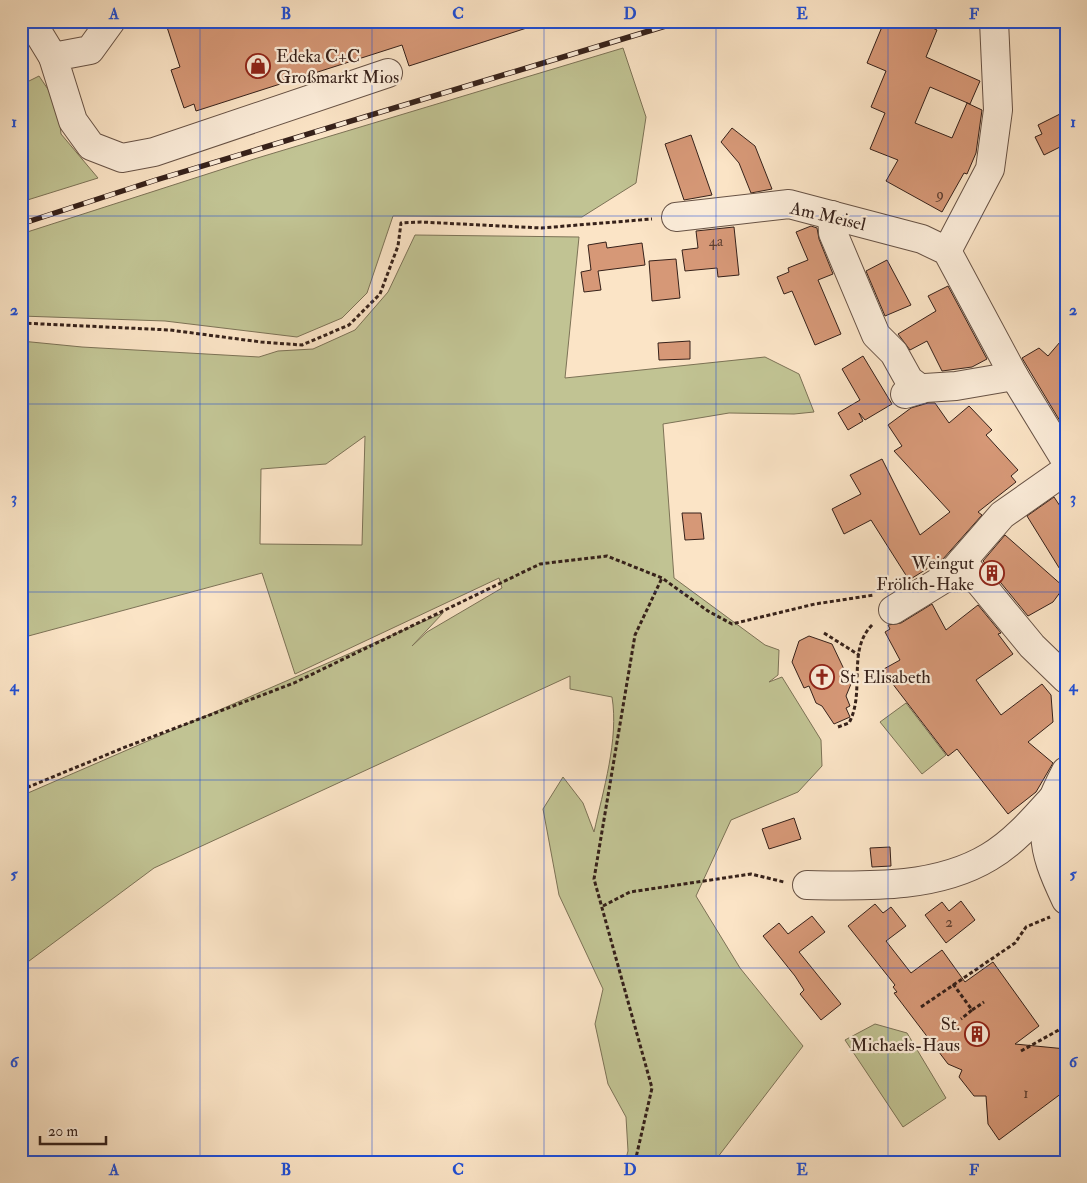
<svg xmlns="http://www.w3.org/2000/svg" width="1087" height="1183" font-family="'IM FELL Double Pica',serif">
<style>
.green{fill:#c1c393;stroke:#7c7256;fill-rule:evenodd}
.building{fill:#d69877;stroke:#36211a}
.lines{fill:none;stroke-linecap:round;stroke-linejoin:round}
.minor-casing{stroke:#675245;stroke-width:30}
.path{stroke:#36211a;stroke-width:3;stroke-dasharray:4 2.5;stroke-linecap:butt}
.minor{stroke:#fcedda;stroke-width:28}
.rail-casing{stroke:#36211a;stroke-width:5.5}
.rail{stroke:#fcedda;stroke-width:4;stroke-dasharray:11;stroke-linecap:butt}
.grid{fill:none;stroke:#1d4ed8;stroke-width:1;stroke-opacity:0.55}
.labels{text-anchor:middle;stroke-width:4.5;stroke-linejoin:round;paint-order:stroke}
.number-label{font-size:15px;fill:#5e3f31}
.poi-label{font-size:18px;fill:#36211a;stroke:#fcedda;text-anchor:start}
.street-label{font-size:18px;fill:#36211a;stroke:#fcedda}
.neatline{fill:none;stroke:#1d4ed8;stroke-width:2}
.grid-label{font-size:16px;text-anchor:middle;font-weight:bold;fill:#1d4ed8}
</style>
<rect width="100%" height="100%" fill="#fbe4c6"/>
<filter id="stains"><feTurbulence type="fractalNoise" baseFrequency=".004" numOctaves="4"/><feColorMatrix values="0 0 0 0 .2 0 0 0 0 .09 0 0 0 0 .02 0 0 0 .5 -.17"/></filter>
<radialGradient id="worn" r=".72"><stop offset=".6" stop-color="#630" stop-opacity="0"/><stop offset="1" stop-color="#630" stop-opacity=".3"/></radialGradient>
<g class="green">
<path d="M623,48l23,69 -10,66 -54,34 -189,-1 -26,77 -25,25 -45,19 -132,-16 -144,-5v-82l233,-75z"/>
<path d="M39,76l19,28 3,30 37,44 -77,24v-117z"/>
<path d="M415,235l164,2 -14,141 200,-21 34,17 15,38 -20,2 -65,-1 -66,11 11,154 91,67 14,5 -1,25 -9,7 13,-5 39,63 1,26 -24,26 -67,28 -35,76 44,72 63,78 -89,116h-89l3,-11 -2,-34 -18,-33 -13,-60 8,-35 -44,-94 -16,-86 20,-32 20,26 11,29c9,-41 25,-93 18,-135l-42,-8v-13l-416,192 -133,99v-171l422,-183 -31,33 15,-14 75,-44 -3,-10 -204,96 -33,-101 -241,65v-297l61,6 177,10 19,-6 35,-2 42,-19 33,-38zM365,436l-3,109 -102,-1 1,-75 65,-5z"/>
<path d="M906,703l40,52 -24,19 -42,-52z"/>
<path d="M875,1024l32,9 39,65 -43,29 -58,-87z"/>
</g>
<g class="building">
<path d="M165,21h371v4l-127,41 -7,-21 -206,66 -2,-7 -10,4 -13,-38 9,-3z"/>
<path d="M900,21h17l20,9 -11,27 54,24 -10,23 -40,-17 -15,36 37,15 15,-35 15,7 -6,43 -9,21 -3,-1 -22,39 -56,-31 12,-21 -28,-11 15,-36 -14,-6 15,-36 -19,-8 17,-41 14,6z"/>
<path d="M1066,111v33l-22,11 -9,-18 7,-3 -4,-9z"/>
<path d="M732,128l23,18 17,43 -21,4 -12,-30 -18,-21z"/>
<path d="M691,135l21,60 -28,5 -19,-56z"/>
<path d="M811,226l6,2 2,11 14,35 -15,6 23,54 -26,11 -23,-54 -8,3 -7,-17 12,-5 -1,-4 20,-8 -12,-28z"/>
<path d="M734,227l5,48 -21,2 -1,-9 -32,3 -3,-21 16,-2 -2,-17z"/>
<path d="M606,242l1,6 35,-5 3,22 -47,6 3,19 -17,2 -3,-20 10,-2 -3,-25z"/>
<path d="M676,259l4,39 -28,3 -3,-40z"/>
<path d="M887,260l24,45 -26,11 -19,-45z"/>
<path d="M948,286l39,73 -15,8 -30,4 -15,-30 -17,9 -12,-16 38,-23 -8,-15z"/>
<path d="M1066,335v96l-44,-73 17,-10 9,8z"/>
<path d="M690,341v18l-31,1 -1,-17z"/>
<path d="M863,356l29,48 -27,16 -6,-7 4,8 -15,9 -10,-17 22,-13 -18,-31z"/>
<path d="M928,403h7l14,20 20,-17 23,24 -6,5 32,35 -7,6 5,6 -38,30 4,3 -39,44 -34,21 -38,-60 -27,14 -12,-25 29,-15 -11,-19 32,-16 38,76 30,-23 -56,-61 8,-5 -14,-21 23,-17z"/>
<path d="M1054,497l12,18v64l-39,-63z"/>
<path d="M682,513h19l3,26 -19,1z"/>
<path d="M1005,535l59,52 -11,15 -25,14 -45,-55z"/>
<path d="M932,604l14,26 32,-25 23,28 -3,1 15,20 -37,26 25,35 41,-31 9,11 2,27 -25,20 25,21 -17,29 -28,22 -51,-65 -9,7 -66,-86 18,-10 -15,-28 5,-3 -2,-4 13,-2z"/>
<path d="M809,636l23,8 19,40 -5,12 4,10 -4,2 4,9 -16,7 -12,-18 -6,-3 -7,-17 -5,2 -12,-26 7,-21z"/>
<path d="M794,818l7,21 -32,10 -7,-20z"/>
<path d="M890,847l1,19 -19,1 -2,-19z"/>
<path d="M961,901l14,19 -29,23 -21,-28 17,-13 7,9z"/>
<path d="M875,904l8,9 8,-6 15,19 -20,15 25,32 31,-23 23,32 28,-20 46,64 -24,18 51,5v41l-67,50 -11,-16 -2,-28h-12l-15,-19 3,-7 -14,-6 -54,-71 3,-1 -4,-5 2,-2 -47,-59z"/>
<path d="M812,916l13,16 -26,20 42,52 -20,16 -21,-26 4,-4 -9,-14 -32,-40 16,-13 9,11z"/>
</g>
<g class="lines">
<defs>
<g id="minor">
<path d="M31,21l22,36"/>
<path d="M111,21l-21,29 -37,7 20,64 18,25 31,12 32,-6 234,-79"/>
<path d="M832,215l1,18 43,102 18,18 15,27 12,9"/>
<path d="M676,217l113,-13 133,35 25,12 67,125 52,85"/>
<path d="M947,251l43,-82 8,-59 -4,-89"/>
<path d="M905,394l20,-6 31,-2 58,-10"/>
<path d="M962,561l70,85 34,33"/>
<path d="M893,610l57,-35 52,-60 64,-45"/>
<path d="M1066,771c-29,55 -26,74 0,129"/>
<path d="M807,885c60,1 129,4 182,-28 24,-14 44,-37 62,-57"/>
</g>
</defs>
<use href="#minor" class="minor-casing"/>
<g class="path">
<path d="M21,323l149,7 91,12 41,3 47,-20 31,-31 18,-48 3,-23 20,-1 120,6 111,-9"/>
<path d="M824,633l35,22"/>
<path d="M838,727l11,-4c17,-32 -3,-73 24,-99"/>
<path d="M21,790l107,-44 166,-63 246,-119 67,-8 55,22 46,33 24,13 83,-20 59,-9"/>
<path d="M603,906l27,-14 121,-18 33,8"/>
<path d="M953,984l19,26 -11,9"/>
<path d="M921,1007l94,-64 11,-16 24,-10"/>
<path d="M972,1010l12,-8"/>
<path d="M1021,1051l45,-25"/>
<path d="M635,1162l17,-74 -58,-209 41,-244 27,-57"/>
</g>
<use href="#minor" class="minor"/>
<defs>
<path id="rail" d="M21,224l135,-44 526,-159"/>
</defs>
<use href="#rail" class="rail-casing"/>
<use href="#rail" class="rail"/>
</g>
<path class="grid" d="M200,21v1141M372,21v1141M544,21v1141M716,21v1141M888,21v1141M21,216h1045M21,404h1045M21,592h1045M21,780h1045M21,968h1045"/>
<defs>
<symbol id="shop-ring" viewBox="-11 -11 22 22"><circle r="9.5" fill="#fcedda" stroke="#8f2418" stroke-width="1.5"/><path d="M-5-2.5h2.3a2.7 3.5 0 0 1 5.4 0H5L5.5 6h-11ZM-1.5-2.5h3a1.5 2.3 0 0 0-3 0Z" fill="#8f2418"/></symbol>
<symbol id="building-ring" viewBox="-11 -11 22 22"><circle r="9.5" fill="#fcedda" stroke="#8f2418" stroke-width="1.5"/><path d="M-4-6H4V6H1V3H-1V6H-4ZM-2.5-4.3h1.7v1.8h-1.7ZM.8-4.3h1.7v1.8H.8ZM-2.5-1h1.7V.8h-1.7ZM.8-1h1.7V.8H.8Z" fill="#8f2418"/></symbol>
<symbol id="church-ring" viewBox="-11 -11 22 22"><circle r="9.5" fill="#fcedda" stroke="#8f2418" stroke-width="1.5"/><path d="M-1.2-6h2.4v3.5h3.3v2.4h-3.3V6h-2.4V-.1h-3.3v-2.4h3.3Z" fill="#8f2418"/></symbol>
</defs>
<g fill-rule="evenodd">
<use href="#shop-ring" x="244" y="52" width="28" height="28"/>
<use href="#building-ring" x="978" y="559" width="28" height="28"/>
<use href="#church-ring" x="808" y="663" width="28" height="28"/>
<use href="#building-ring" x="963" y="1020" width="28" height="28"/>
</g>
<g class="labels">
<g class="number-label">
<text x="940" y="199">9</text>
<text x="716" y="246">4a</text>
<text x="949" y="927">2</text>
<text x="1026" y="1098">1</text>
</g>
<g class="poi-label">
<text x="276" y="62">Edeka C+C<tspan x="276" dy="21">Großmarkt Mios</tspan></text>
<text x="974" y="569" text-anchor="end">Weingut<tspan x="974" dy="21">Frölich-Hake</tspan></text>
<text x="840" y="683">St. Elisabeth</text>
<text x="960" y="1030" text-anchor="end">St.<tspan x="960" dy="21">Michaels-Haus</tspan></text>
</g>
<g class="street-label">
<text transform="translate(828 216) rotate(13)" y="6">Am Meisel</text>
</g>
</g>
<rect width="1087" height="1183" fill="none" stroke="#fbe4c6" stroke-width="55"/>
<path d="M40 1136v8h66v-8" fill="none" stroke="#36211a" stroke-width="2.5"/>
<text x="48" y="1136" font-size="15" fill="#36211a" stroke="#fcedda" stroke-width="4" paint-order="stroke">20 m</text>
<rect x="28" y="28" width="1032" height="1128" class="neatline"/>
<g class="grid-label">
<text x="114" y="19">A</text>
<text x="286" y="19">B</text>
<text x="458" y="19">C</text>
<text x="630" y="19">D</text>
<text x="802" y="19">E</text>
<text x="974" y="19">F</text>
<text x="14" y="127">1</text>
<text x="1073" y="127">1</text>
<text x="14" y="315">2</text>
<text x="1073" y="315">2</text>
<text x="14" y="503">3</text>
<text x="1073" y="503">3</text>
<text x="14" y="691">4</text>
<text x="1073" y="691">4</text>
<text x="14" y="879">5</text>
<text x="1073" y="879">5</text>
<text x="14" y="1067">6</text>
<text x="1073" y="1067">6</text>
<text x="114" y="1175">A</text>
<text x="286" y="1175">B</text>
<text x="458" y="1175">C</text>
<text x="630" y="1175">D</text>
<text x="802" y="1175">E</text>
<text x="974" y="1175">F</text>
</g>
<rect width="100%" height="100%" filter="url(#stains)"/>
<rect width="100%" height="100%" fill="url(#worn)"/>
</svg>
